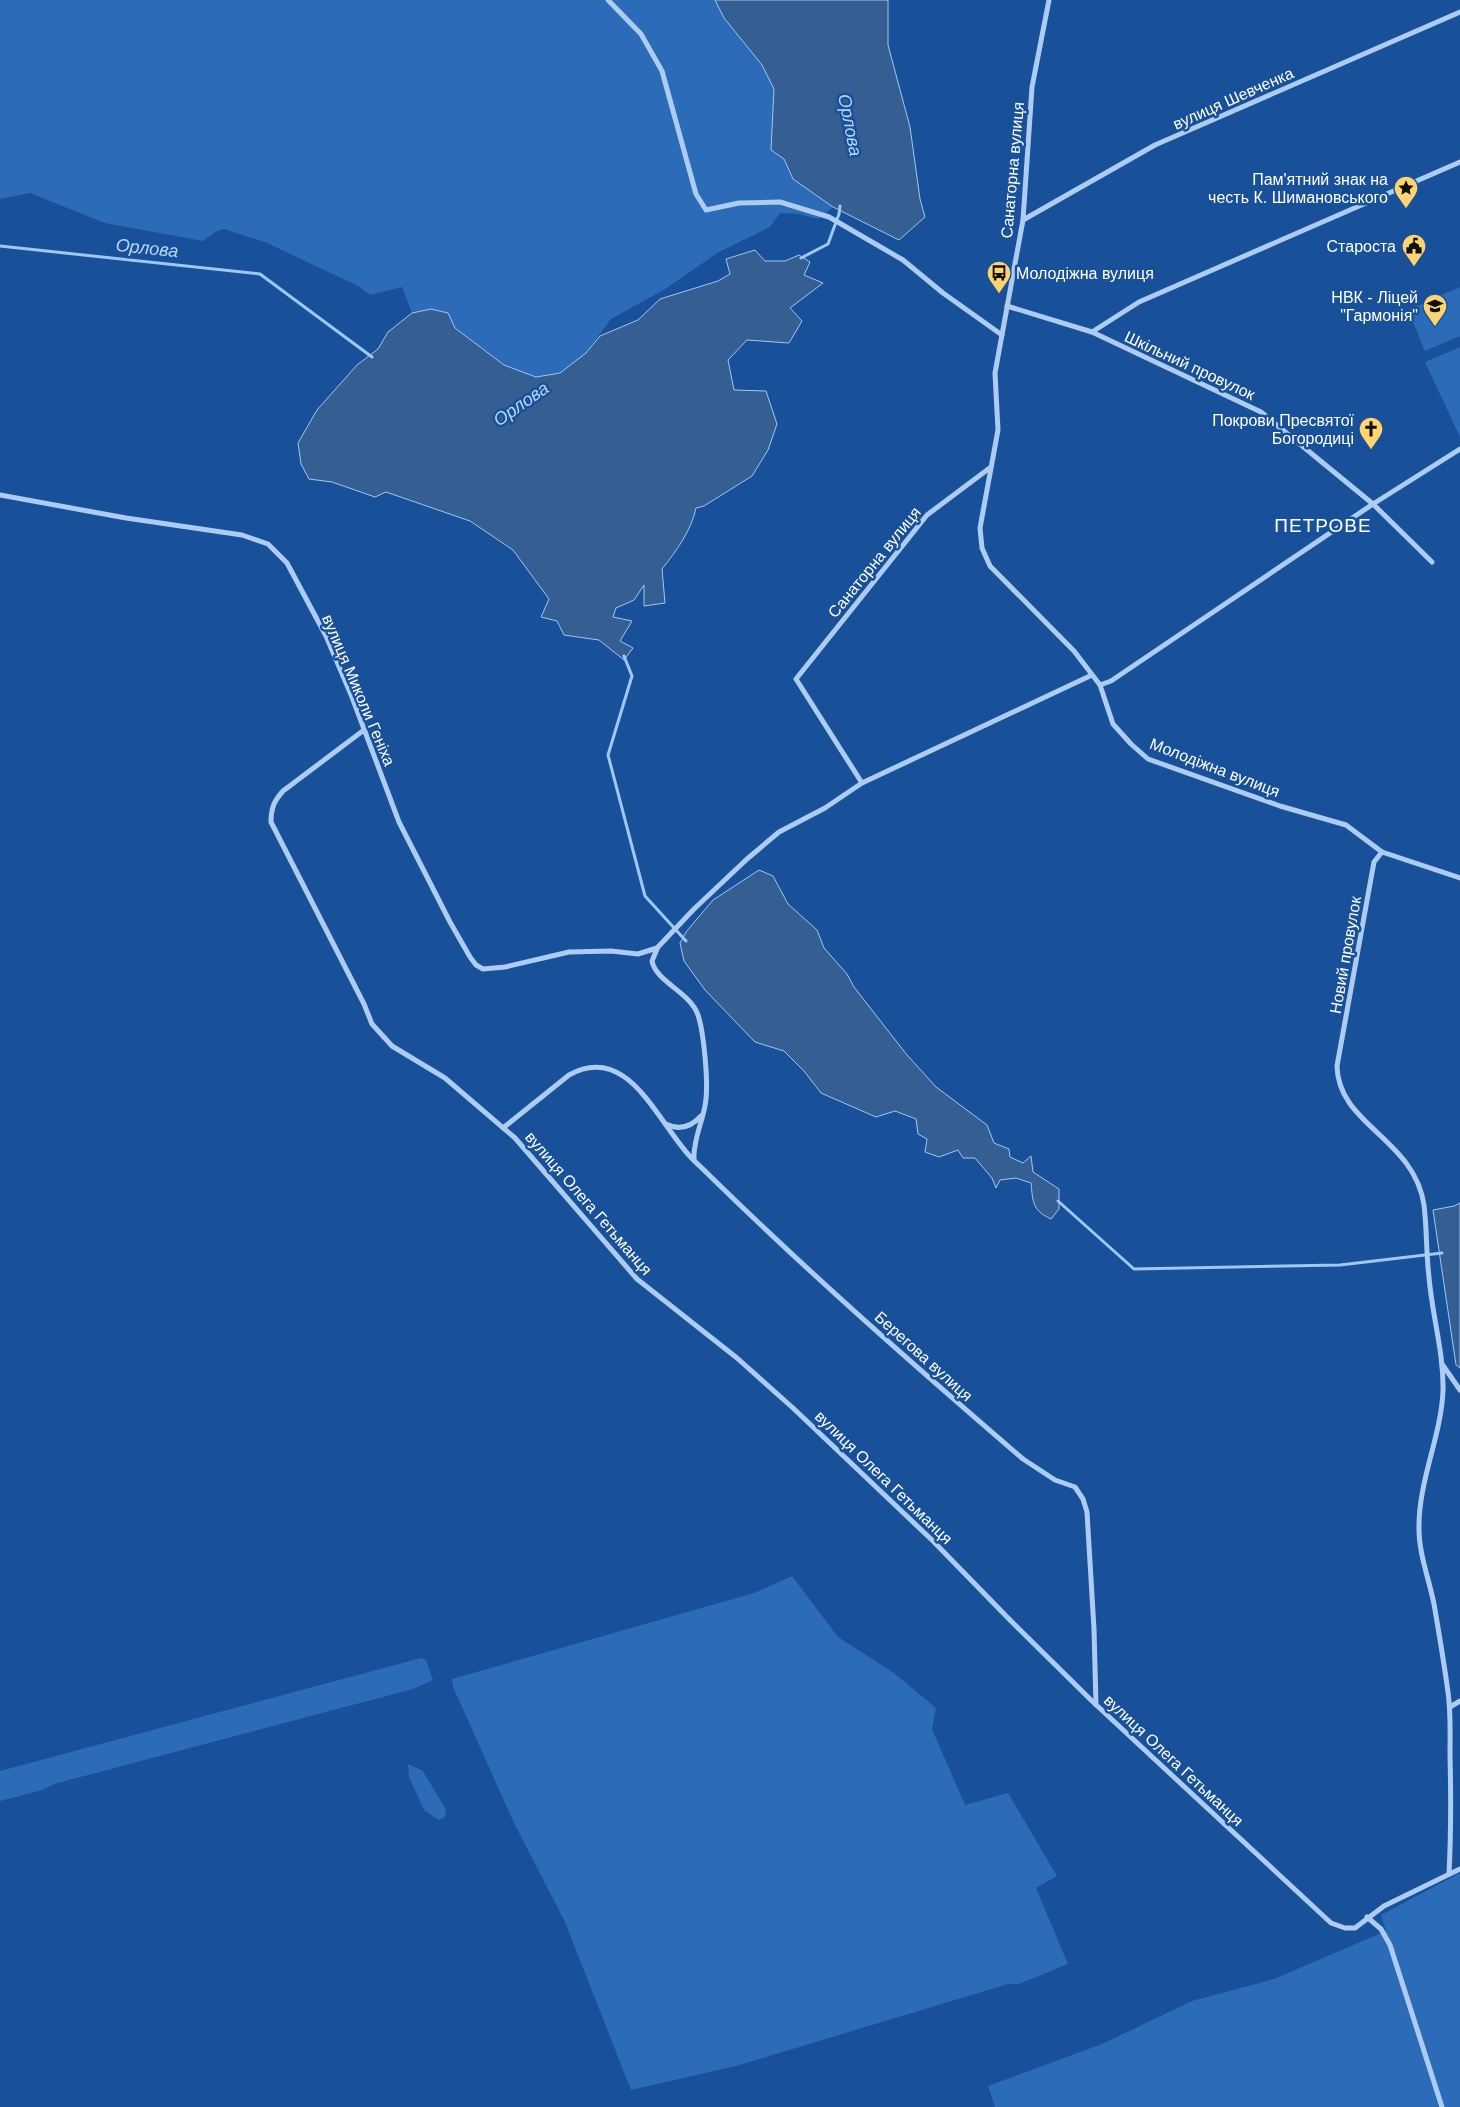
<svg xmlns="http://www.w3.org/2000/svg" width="1460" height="2107" font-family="Helvetica,sans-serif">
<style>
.green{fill:#2c6bb7}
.water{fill:#355e93;stroke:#a0c7f4}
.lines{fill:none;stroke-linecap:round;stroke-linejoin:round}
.stream{stroke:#a0c7f4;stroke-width:3}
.street{stroke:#adccf1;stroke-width:5}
.labels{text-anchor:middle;stroke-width:5;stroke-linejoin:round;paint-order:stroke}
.street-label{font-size:16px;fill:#fff;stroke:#18519a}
.poi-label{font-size:16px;fill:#fff;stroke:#18519a;text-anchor:end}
.water-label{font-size:18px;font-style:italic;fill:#bad6f8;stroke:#18519a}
.quarter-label{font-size:19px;letter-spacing:1px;fill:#fff;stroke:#18519a}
</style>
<rect width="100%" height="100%" fill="#18519a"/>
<g class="green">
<path d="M0,0h715l9,18 38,47 12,24 -3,61 13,9 9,20 40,28 -15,12 -19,-5 -19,-1 -10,14 -51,25 -54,37 -54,30 -25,34 -26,20 -25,4 -31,-12 -73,-56 -19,4 -10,-26 -32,8 -12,-9 -93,-44 -41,-13 -9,3 -12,9 -98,-18 -75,-30 -30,6z"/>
<path d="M1460,287v49l-35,15 -17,-41z"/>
<path d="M1460,347v90l-35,-75z"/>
<path d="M792,1576l46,61 56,36 42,35 -4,21 33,76 43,-12 49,83 -21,12 32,76 -49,20h-11l-272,82 -105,24 -66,-168 -51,-99 -61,-136 -1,-8 302,-86z"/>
<path d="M421,1658l5,2 7,20 -20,9 -359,95 -12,6 -42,11v-30z"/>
<path d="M408,1764l15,7 23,39 -1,7 -6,3 -15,-10 -15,-33z"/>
<path d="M1460,1873v234h-465l-7,-21 114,-42 90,-43 82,-22 112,-48 -5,-16z"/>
</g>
<g class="water">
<path d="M715,0h173v45l22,82 10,72 5,18 -26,23 -66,-33 -40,-28 -9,-20 -13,-9 3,-61 -12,-24 -38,-47z"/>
<path d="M755,250l10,11h20l14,-6 11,7 -6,13 19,8 -33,25 12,13 -13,22 -42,-3 -19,20 6,30 32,1 11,33 -9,26 -16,26 -48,30 -8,2c-5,23 -19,42 -34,61l3,34 -21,3v-21l-10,15 -18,8 -3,9 19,4 -12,20 13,7 -9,12 -25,-20 -35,-5 -7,-14 -16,-4 8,-18 -36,-49 -43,-29 -84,-29 -11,5 -43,-15 -23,-3 -8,-15 -3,-21 19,-33 40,-45 21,-16 10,-17 24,-19 19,-4 17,4 7,15 49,37 32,12 24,-4 26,-20 14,-17 38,-16 22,-21 58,-18 12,-7 -4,-15z"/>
<path d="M759,870l14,6 15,28 29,26 7,18 23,26 7,13 53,68 29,32 51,38 7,18 15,6 1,8 13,6 8,-7 2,16 26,17v20l-8,10c-19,-9 -18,-17 -20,-36l-15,-5 -16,2 -4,8 -4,-10 -17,-20h-12l-5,-8 -19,7 -14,-5 2,-13 -9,-5 -2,-15 -21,-8 -19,6 -55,-24 -17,-22 -20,-20 -29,-9 -50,-52 -21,-29 -4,-18 6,-11 27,-32z"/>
<path d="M1460,1203v165l-4,-3 -23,-155 21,-4z"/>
</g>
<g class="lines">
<g class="stream">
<path d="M0,246l260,28 112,83"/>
<path d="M801,258l27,-14 11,-30 1,-8"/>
<path d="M624,656l8,20 -24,79 37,141 41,45"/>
<path d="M1058,1201l76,68 206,-4 102,-12"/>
</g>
<g class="street">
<path d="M608,0l33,34 21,37 34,123 10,16 33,-7 41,-1 49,15 74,43 40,33 59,42"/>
<path d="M1049,0l-17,87 -9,133 -28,153 3,57 -18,98 2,20 8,18 84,85 26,34 13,39 18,20 17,15 132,47 66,19 36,27 78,26"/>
<path d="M1023,220l132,-75 305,-133"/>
<path d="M1007,306l85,26 169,80 112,92 59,58"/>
<path d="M1092,332l47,-30 321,-140"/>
<path d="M0,495l126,23 116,17 26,9 19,19 39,73 26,61 47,125 51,100 20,35 6,8 7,4 22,-2 64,-15 42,-1 27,3 19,-6 37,-39 53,-50 32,-27 46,-24 37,-25 230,-108"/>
<path d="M1100,685l11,-4 262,-177 87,-55"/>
<path d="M364,730l-81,61c-9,10 -12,17 -12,31l93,182 8,20 20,22 53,32 70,60 122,141 100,79 56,50 140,133 76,78 83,82 239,222 14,5h10l29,-22 76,-37"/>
<path d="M862,783l-66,-104 131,-164 64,-48"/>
<path d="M1382,852l-8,10 -37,204c1,59 77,72 87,139 3,24 2,48 5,72 3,38 15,76 14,114 -2,46 -25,91 -24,138 0,25 10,50 15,75 5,29 10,59 14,88 3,21 2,42 2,63 1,40 1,80 -1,119"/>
<path d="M657,949l-5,12c4,21 38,31 46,54 6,18 10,65 8,84 -2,21 -13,39 -12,60"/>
<path d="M666,1124c14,7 25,3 35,-8"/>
<path d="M503,1128l66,-53c18,-10 36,-11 54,1 23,15 42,50 60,72 7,10 17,18 26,27 101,99 207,192 314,284l32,21 20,7 8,12 4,13 7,117 2,76"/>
<path d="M1442,1364l18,26"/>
<path d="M1450,1707l10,-6"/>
<path d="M1367,1917l14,12 9,16 52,162"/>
</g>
</g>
<defs>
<symbol id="sight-pin" viewBox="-11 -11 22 30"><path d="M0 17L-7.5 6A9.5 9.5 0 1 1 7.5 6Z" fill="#ffd46e" stroke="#18519a"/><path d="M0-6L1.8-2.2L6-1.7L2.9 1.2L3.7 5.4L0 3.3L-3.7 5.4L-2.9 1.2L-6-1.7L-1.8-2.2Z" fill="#111"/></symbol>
<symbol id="civic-pin" viewBox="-11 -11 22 30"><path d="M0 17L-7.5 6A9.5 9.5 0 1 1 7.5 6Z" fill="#ffd46e" stroke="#18519a"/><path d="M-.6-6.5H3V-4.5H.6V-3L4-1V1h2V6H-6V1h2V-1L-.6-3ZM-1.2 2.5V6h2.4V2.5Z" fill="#111"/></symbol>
<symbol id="bus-pin" viewBox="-11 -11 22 30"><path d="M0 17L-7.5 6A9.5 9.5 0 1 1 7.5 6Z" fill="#ffd46e" stroke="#18519a"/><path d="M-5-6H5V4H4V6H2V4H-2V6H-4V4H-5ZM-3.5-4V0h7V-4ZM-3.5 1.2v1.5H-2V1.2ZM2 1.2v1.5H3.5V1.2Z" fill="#111"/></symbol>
<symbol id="school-pin" viewBox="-11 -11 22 30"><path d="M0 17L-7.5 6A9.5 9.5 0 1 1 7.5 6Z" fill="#ffd46e" stroke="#18519a"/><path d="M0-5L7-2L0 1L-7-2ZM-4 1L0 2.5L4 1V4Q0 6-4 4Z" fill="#111"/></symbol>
<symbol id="church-pin" viewBox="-11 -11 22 30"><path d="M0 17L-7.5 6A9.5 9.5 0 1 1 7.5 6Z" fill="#ffd46e" stroke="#18519a"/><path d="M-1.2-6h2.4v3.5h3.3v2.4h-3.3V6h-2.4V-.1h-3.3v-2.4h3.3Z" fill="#111"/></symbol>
</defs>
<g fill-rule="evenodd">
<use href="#sight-pin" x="1392" y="174" width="28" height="38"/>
<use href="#civic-pin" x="1400" y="232" width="28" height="38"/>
<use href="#bus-pin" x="985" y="259" width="28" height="38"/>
<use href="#school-pin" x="1421" y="292" width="28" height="38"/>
<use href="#church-pin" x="1357" y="415" width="28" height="38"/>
</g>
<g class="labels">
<g class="street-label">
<text transform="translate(1233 98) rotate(-24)" y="6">вулиця Шевченка</text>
<text transform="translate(1012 170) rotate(-85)" y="6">Санаторна вулиця</text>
<text transform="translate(1190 365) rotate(25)" y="6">Шкільний провулок</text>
<text transform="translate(874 562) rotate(-51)" y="6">Санаторна вулиця</text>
<text transform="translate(359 690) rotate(67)" y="6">вулиця Миколи Геніха</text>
<text transform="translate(1215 767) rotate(21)" y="6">Молодіжна вулиця</text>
<text transform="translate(1345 955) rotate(-80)" y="6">Новий провулок</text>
<text transform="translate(589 1203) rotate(49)" y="6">вулиця Олега Гетьманця</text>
<text transform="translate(924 1356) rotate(42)" y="6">Берегова вулиця</text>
<text transform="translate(884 1477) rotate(44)" y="6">вулиця Олега Гетьманця</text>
<text transform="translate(1174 1760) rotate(43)" y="6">вулиця Олега Гетьманця</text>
</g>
<g class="poi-label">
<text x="1388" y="185">Пам'ятний знак на<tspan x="1388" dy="18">честь К. Шимановського</tspan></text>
<text x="1396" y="252">Староста</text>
<text x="1016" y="279" text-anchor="start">Молодіжна вулиця</text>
<text x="1418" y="303">НВК - Ліцей<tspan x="1418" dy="18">"Гармонія"</tspan></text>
<text x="1354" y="426">Покрови Пресвятої<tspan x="1354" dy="18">Богородиці</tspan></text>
</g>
<g class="water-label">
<text transform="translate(850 125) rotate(79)" y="6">Орлова</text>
<text transform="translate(147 248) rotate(6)" y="6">Орлова</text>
<text transform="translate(521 404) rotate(-35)" y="6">Орлова</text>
</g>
<g class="quarter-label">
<text x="1323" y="532">ПЕТРОВЕ</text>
</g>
</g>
</svg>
